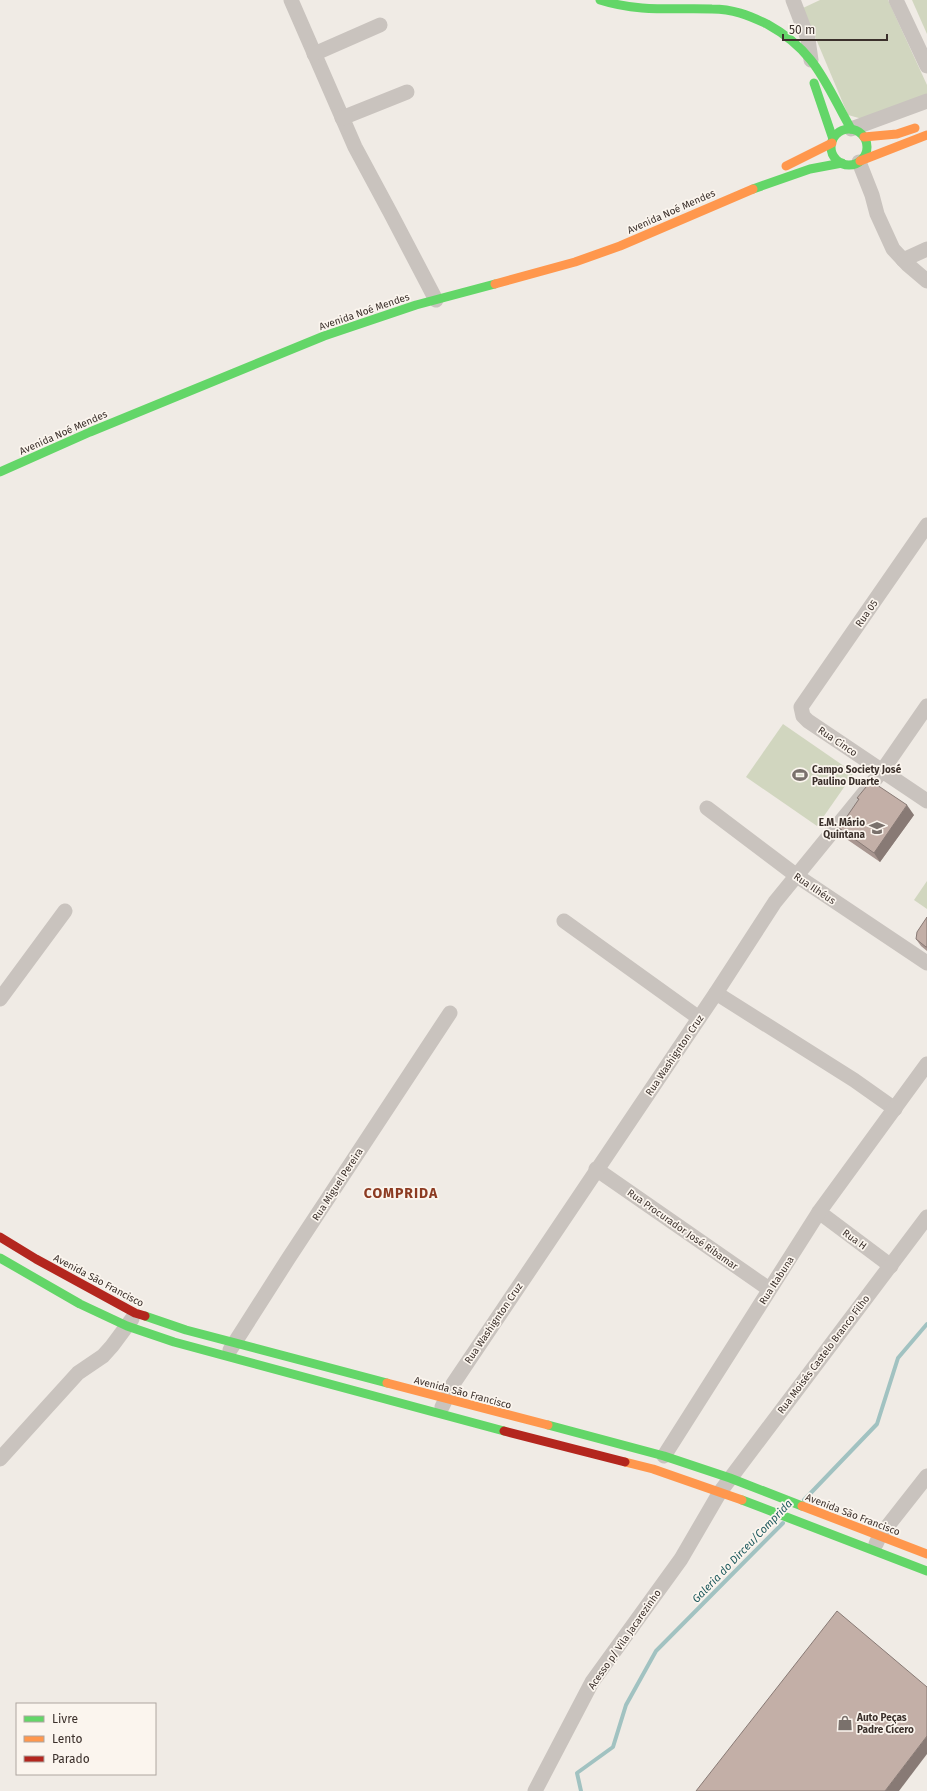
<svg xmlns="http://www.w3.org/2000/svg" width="927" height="1791" font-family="'Fira Sans',sans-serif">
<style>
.green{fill:#d1d6bf}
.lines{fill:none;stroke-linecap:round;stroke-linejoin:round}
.stream{stroke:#a1c2c1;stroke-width:4}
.street{stroke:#c9c3be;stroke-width:15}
.fast{stroke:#63d668;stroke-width:9}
.slow{stroke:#ff974d;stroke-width:9}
.jam{stroke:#b3261e;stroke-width:9}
.wall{fill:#a89690}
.shaded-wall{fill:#887a75}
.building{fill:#c3afa7;stroke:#887a75}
.labels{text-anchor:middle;stroke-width:3.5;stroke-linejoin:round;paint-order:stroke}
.street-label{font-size:10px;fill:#3b302b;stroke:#fbf5ee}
.poi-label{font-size:10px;font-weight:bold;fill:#3b302b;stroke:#fbf5ee;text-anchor:start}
.water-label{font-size:11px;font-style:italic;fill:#1f5a5e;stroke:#fbf5ee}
.district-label{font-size:14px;font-weight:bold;letter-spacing:1px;fill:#8c3b22;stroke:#fbf5ee}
</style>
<rect width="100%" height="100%" fill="#f0ebe5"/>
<g class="green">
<path d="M820,0h68l39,85v14l-61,21 -18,-5 -45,-107z"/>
<path d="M912,0h15v34z"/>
<path d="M783,724l71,49 -37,53 -71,-49z"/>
<path d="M927,881v28l-13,-9z"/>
</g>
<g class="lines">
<g class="stream">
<path d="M804,1500l73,-76 21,-66 29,-34"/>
<path d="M581,1791l-4,-18 36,-26 13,-42 30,-54 127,-128"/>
</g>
<g class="street">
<path d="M291,0l64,147 36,67 45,86"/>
<path d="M793,0l15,39 3,21"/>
<path d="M896,0l31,66"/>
<path d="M314,54l66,-29"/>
<path d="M342,118l65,-26"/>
<path d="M851,129l76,-28"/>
<path d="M859,162l13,33 5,19 16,35 14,15 20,17"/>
<path d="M903,260l24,-11"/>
<path d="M927,525l-126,182 2,9 5,5 119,80"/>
<path d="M707,808l90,68 130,87"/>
<path d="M564,921l135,97"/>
<path d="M716,993l138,87 41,29"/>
<path d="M0,999l65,-88"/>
<path d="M596,1169l173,120"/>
<path d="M819,1212l72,54"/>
<path d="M230,1350l58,-91 162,-246"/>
<path d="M442,1407l11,-23 263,-391 59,-91 107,-131 45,-65"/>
<path d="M664,1456l155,-244 108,-148"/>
<path d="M0,1459l78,-86 25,-17 9,-10 20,-27"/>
<path d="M876,1544l3,-7 48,-61"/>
<path d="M535,1791l57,-109 89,-123 39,-67 207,-275"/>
</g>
<g class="fast">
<path d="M600,0c37,12 73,8 112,9 21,0 36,6 55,15 49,27 58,59 84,105"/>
<path d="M814,83l19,56"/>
<circle cx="849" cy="147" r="18"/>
<path d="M753,189l57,-20 32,-6"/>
<path d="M0,472l90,-40 234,-96 92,-31 79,-21"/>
<path d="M0,1258l80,46 47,22 47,16 330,89"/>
<path d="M145,1316l41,14 201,53"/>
<path d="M548,1425l116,31 66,22 72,28"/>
<path d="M742,1500l185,71"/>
</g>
<g class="slow">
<path d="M864,137l33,-3 18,-6"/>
<path d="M860,161l67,-26"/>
<path d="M786,166l46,-23"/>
<path d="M495,284l80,-22 45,-16 133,-57"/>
<path d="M387,1383l161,42"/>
<path d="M625,1462l28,7 89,31"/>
<path d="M802,1506l125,48"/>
</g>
<g class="jam">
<path d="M0,1237l36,22 99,54 10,3"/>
<path d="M504,1431l121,31"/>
</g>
</g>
<g class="wall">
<path d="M857,798l57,17 -34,47 -35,-24 -6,-10 20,-28z"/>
<path d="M927,917v34l-6,-5 -5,-7z"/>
</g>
<g class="shaded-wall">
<path d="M907,805l7,10 -34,47 -6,-9z"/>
<path d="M927,1736v18l-28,37h-14z"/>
</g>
<g class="building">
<path d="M871,781l36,24 -33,48 -35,-25 20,-29 -2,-1z"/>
<path d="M927,917v30h-1l-10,-8 1,-7z"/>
<path d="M837,1611l90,76v49l-42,55h-189z"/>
</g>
<defs>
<symbol id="stadium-bare" viewBox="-9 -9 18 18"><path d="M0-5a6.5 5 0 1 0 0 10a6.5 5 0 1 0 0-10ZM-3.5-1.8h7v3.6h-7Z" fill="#7a716c" stroke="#fbf5ee" stroke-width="2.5" paint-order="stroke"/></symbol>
<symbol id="school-bare" viewBox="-9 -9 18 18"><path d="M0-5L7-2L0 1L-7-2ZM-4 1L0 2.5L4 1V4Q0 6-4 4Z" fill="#7a716c" stroke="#fbf5ee" stroke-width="2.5" paint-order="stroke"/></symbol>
<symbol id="shop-bare" viewBox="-9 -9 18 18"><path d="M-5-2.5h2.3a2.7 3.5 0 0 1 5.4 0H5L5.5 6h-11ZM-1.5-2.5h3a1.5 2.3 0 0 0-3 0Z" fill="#7a716c" stroke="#fbf5ee" stroke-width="2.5" paint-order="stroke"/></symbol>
</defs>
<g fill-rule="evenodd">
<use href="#stadium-bare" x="789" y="764" width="22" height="22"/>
<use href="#school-bare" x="866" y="817" width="22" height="22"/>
<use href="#shop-bare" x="834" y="1712" width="22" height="22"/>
</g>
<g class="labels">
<g class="street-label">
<text transform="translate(671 211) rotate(-24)" y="4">Avenida Noé Mendes</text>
<text transform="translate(364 311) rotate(-19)" y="4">Avenida Noé Mendes</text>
<text transform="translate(63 432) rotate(-24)" y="4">Avenida Noé Mendes</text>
<text transform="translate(866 613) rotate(-55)" y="4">Rua 05</text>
<text transform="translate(838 741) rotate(34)" y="4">Rua Cinco</text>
<text transform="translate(815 888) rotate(34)" y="4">Rua Ilhéus</text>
<text transform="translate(674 1055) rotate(-56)" y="4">Rua Washignton Cruz</text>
<text transform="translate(337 1184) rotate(-57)" y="4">Rua Miguel Pereira</text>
<text transform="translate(683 1229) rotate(35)" y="4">Rua Procurador José Ribamar</text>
<text transform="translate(855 1239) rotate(36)" y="4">Rua H</text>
<text transform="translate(99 1280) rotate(28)" y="4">Avenida São Francisco</text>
<text transform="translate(776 1280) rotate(-57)" y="4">Rua Itabuna</text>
<text transform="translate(493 1323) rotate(-56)" y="4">Rua Washignton Cruz</text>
<text transform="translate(823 1354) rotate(-53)" y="4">Rua Moisés Castelo Branco Filho</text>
<text transform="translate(463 1392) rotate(15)" y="4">Avenida São Francisco</text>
<text transform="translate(853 1514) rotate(21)" y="4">Avenida São Francisco</text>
<text transform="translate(624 1639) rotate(-55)" y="4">Acesso p/ Vila Jacarezinho</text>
</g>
<g class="poi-label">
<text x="812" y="773">Campo Society José<tspan x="812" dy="12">Paulino Duarte</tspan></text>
<text x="865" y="826" text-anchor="end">E.M. Mário<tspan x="865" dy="12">Quintana</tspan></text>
<text x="857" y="1721">Auto Peças<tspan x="857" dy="12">Padre Cícero</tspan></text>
</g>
<g class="water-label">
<text transform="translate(742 1551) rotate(-46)" y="4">Galeria do Dirceu/Comprida</text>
</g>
<g class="district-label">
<text x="401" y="1198">COMPRIDA</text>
</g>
</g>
<rect x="16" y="1703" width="140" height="72" fill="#fbf5ee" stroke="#aea6a0"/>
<rect x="24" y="1716" width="20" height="6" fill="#63d668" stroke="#aea6a0"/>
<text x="52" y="1723" font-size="12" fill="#3b302b">Livre</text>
<rect x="24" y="1736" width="20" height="6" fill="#ff974d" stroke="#aea6a0"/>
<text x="52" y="1743" font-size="12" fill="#3b302b">Lento</text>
<rect x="24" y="1756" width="20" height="6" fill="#b3261e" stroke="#aea6a0"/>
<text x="52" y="1763" font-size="12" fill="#3b302b">Parado</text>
<path d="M783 34v6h104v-6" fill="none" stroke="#3b302b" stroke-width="2"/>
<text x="789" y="34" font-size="12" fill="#3b302b" stroke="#fbf5ee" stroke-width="3" paint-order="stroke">50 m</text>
</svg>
